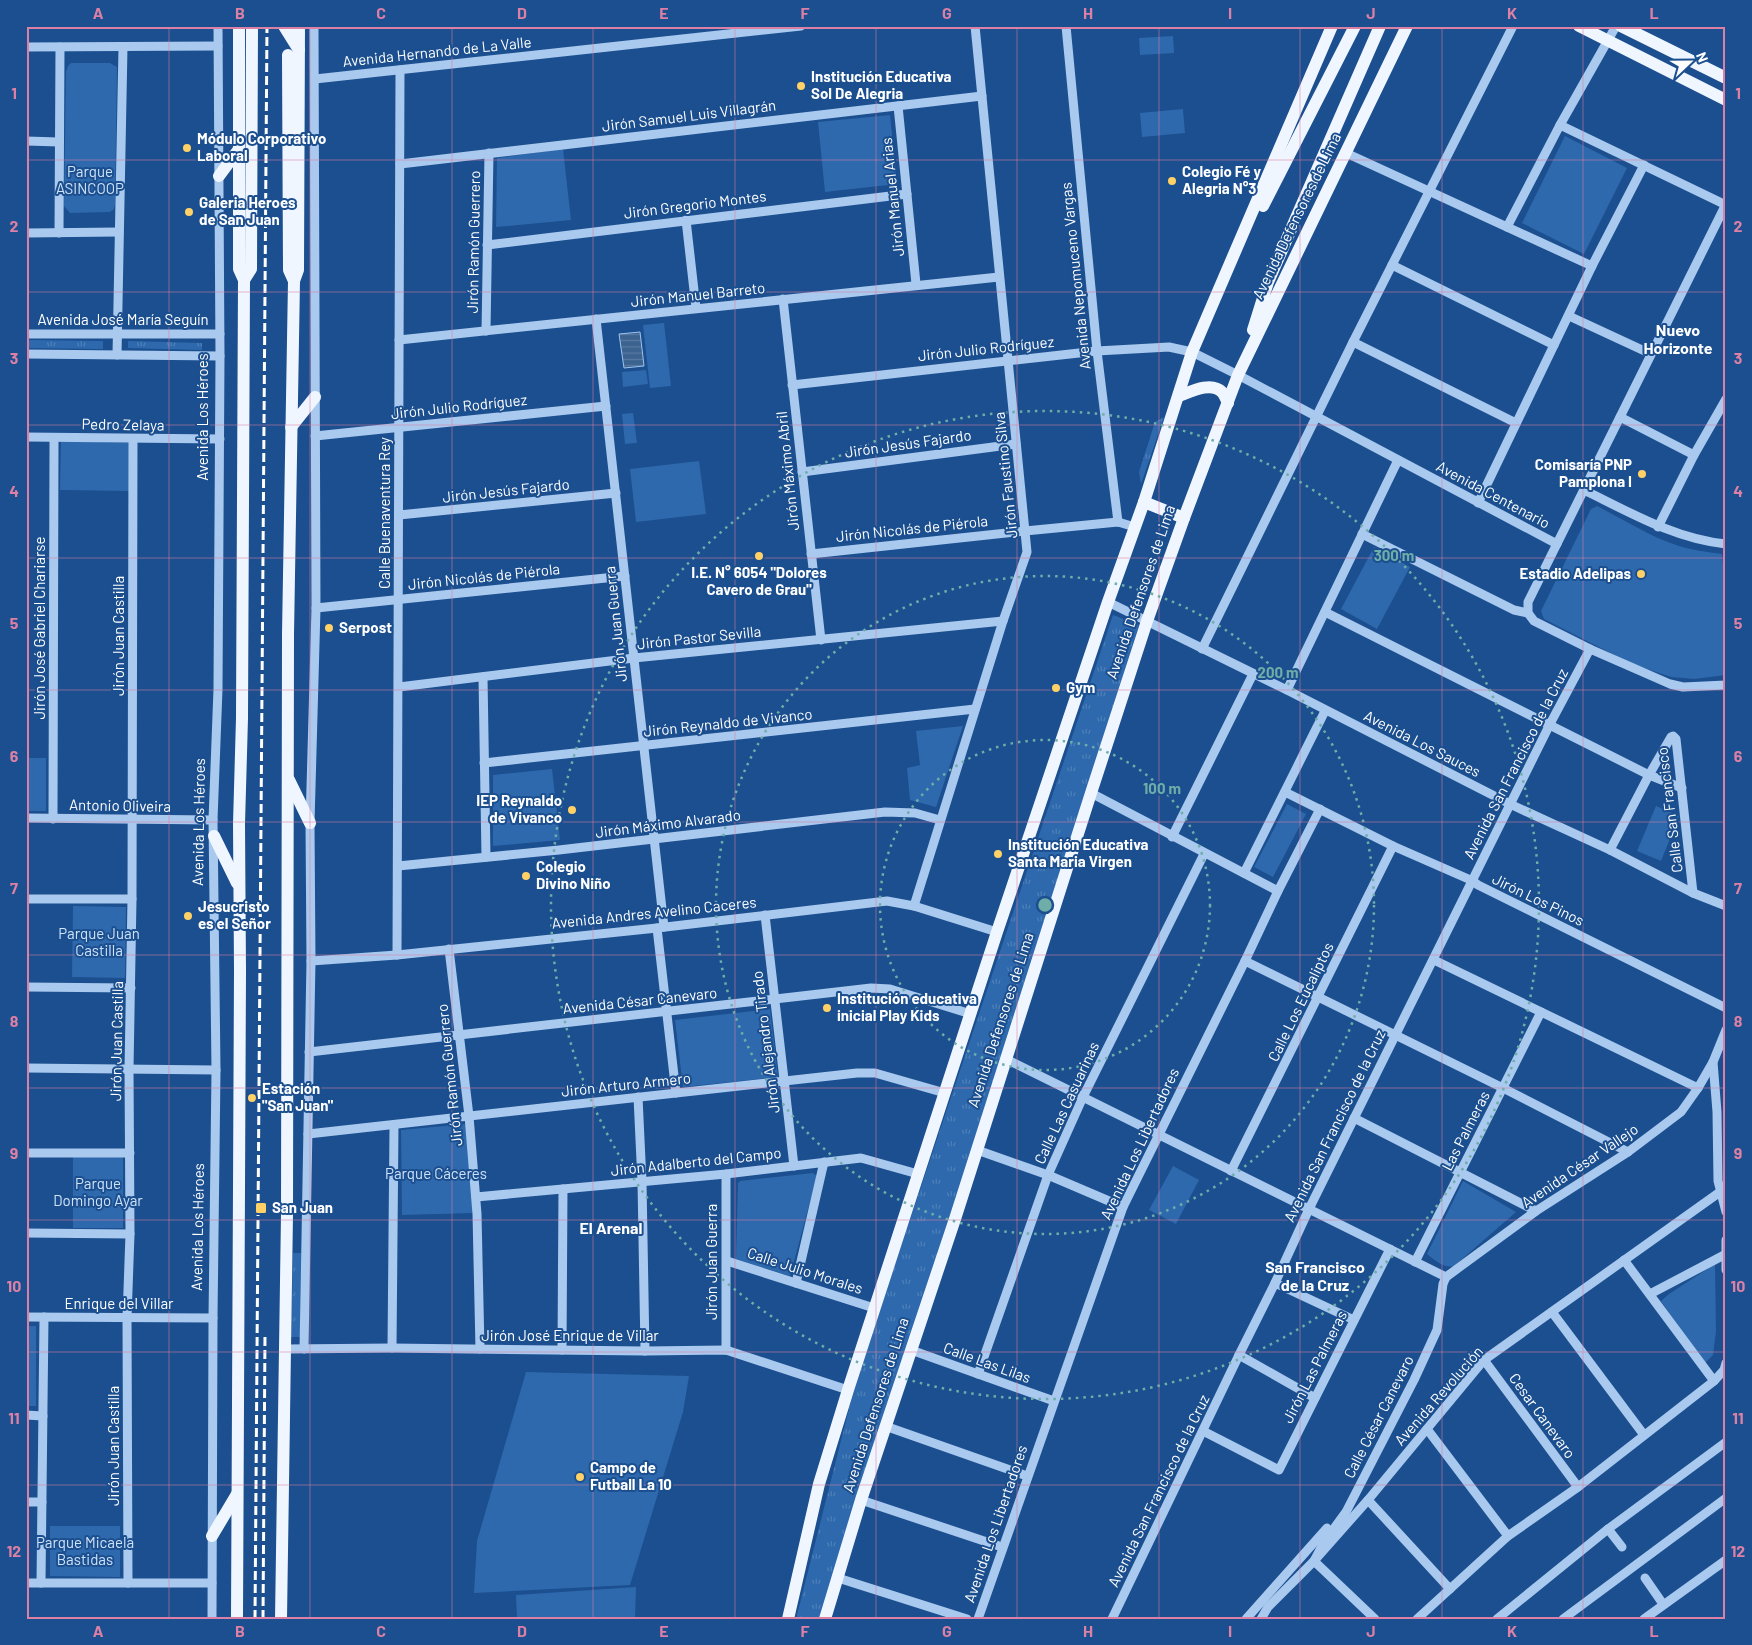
<svg xmlns="http://www.w3.org/2000/svg" width="1752" height="1645" font-family="Barlow,sans-serif">
<style>
.grass{fill:url(#grass-tufts)}
.green{fill:#2e69ad}
.water{fill:url(#water-rules);stroke:#9cc4f0}
.lines{fill:none;stroke-linecap:round;stroke-linejoin:round}
.minor{stroke:#a9c9ee;stroke-width:9}
.major{stroke:#f0f6ff;stroke-width:12}
.rail{stroke:#fff;stroke-width:3;stroke-dasharray:9 4;stroke-linecap:butt}
.grid{fill:none;stroke:#dd80a5;stroke-width:1;stroke-opacity:0.55}
.ring{fill:none;stroke:#6fada8;stroke-width:2.5;stroke-dasharray:2.5 5}
.poi-dot{fill:#ffd166;stroke:#1b4f8f;stroke-width:2}
.labels{text-anchor:middle;stroke-width:4;stroke-linejoin:round;paint-order:stroke}
.street-label{font-size:15px;fill:#fff;stroke:#1b4f8f}
.poi-label{font-size:15px;font-weight:bold;fill:#fff;stroke:#1b4f8f;text-anchor:start}
.park-label{font-size:15px;fill:#cfe3fa;stroke:#1b4f8f}
.neighbourhood-label{font-size:16px;font-weight:bold;fill:#fff;stroke:#1b4f8f}
.centre{fill:#6fada8;stroke:#1b4f8f;stroke-width:2.5}
.ring-label{font-size:15px;text-anchor:middle;font-weight:bold;fill:#6fada8;stroke:#1b4f8f;stroke-width:4;stroke-linejoin:round;paint-order:stroke}
.neatline{fill:none;stroke:#dd80a5;stroke-width:2}
.grid-label{font-size:16px;text-anchor:middle;font-weight:bold;fill:#dd80a5}
</style>
<defs>
<pattern id="grass-tufts" width="24" height="20" patternUnits="userSpaceOnUse" patternTransform="scale(1.25)"><rect width="24" height="20" fill="#2e69ad"/><path d="M3 7l-1-3M5 7V3M7 7l1-3M15 17l-1-3M17 17v-4M19 17l1-3" fill="none" stroke="#4d80b9"/></pattern>
<pattern id="water-rules" width="6" height="5" patternUnits="userSpaceOnUse" patternTransform="scale(1.25)"><rect width="6" height="5" fill="#3c6290"/><path d="M0 2.5h6" fill="none" stroke="#597aa1"/></pattern>
</defs>
<rect width="100%" height="100%" fill="#1b4f8f"/>
<g class="grass">
<path d="M26,340l77,1v8l-77,-1z"/>
<path d="M128,341l74,2v7l-74,-2z"/>
<path d="M1164,417l-23,67 -2,-12 16,-50z"/>
<path d="M1113,615l26,10 -317,994h-26l55,-218 34,-107z"/>
<path d="M293,1253h8l-1,84h-9z"/>
</g>
<g class="green">
<path d="M1173,36l1,17 -34,2 -1,-17z"/>
<path d="M71,63h39l7,4 -2,137 -1,5 -4,3 -40,1 -6,-7 2,-134 2,-6z"/>
<path d="M1183,109l2,24 -43,4 -2,-24z"/>
<path d="M890,115l7,69 -72,8 -7,-70z"/>
<path d="M1565,136l62,32 -43,86 -62,-31z"/>
<path d="M563,149l8,71 -75,7 1,-69z"/>
<path d="M664,323l7,63 -21,2 -7,-63z"/>
<path d="M646,370l2,14 -25,3 -1,-15z"/>
<path d="M633,413l4,30 -12,1 -3,-30z"/>
<path d="M61,441l69,2 -1,48 -69,-1z"/>
<path d="M699,461l7,53 -70,8 -6,-53z"/>
<path d="M1597,506c26,13 52,30 79,39 15,5 31,7 46,9l4,40v81l-32,4 -23,-2 -39,-13 -88,-45 -3,-8 50,-102z"/>
<path d="M1374,547l36,20 -33,62 -36,-20z"/>
<path d="M963,726l-27,81 -26,-7 -3,-32 13,-3 -4,-34z"/>
<rect x="26" y="758" width="20" height="53"/>
<path d="M552,769l8,71 -67,6v-71z"/>
<path d="M1287,804l19,10 -33,63 -19,-10z"/>
<path d="M1656,806l23,10 -18,45 -24,-10z"/>
<path d="M73,906l53,1 -1,71 -53,-1z"/>
<path d="M770,1009l8,68 -95,10 -8,-67z"/>
<path d="M466,1124l7,89 -71,2 -1,-85z"/>
<rect x="73" y="1157" width="50" height="71"/>
<path d="M1173,1166l26,14 -23,44 -27,-14z"/>
<path d="M813,1173l4,3 -27,100 -54,-17 2,-76 2,-2z"/>
<path d="M1463,1181l53,31 -62,54c-10,3 -19,-6 -27,-12z"/>
<path d="M1715,1264l1,67 -3,24 -7,7h-4l-41,-61 8,-7z"/>
<rect x="26" y="1326" width="10" height="80"/>
<path d="M526,1372l163,4 -6,36 -53,173 -156,8 3,-52z"/>
<path d="M50,1526h70v51l-70,-1z"/>
<path d="M636,1587l-1,32h-118l-1,-24z"/>
</g>
<path class="water" d="M640,332l4,34 -20,2 -5,-34z"/>
<g class="lines">
<g class="minor">
<path d="M1066,26l31,325 21,171"/>
<path d="M26,47l192,-1"/>
<path d="M315,79l486,-53"/>
<path d="M898,106l18,178"/>
<path d="M1560,125l166,80"/>
<path d="M26,141l33,1"/>
<path d="M1346,153l246,113"/>
<path d="M400,164l582,-68"/>
<path d="M1726,204l-198,398v11l6,8 56,28 80,35 13,3 43,-2"/>
<path d="M686,220l10,88"/>
<path d="M1507,227l53,-102 56,-99"/>
<path d="M26,233l93,-1"/>
<path d="M59,233l1,-186"/>
<path d="M487,245l420,-51"/>
<path d="M1392,265l162,80"/>
<path d="M783,299l38,341"/>
<path d="M1569,316l82,38"/>
<path d="M596,319l68,608"/>
<path d="M486,331l3,-178"/>
<path d="M26,334h194"/>
<path d="M399,340l600,-63"/>
<path d="M1353,342l163,81"/>
<path d="M26,354l194,2"/>
<path d="M117,355l6,-308"/>
<path d="M792,385l305,-34 72,-4 23,5 46,23 319,169"/>
<path d="M1620,417l74,38"/>
<path d="M315,436l291,-30"/>
<path d="M26,437l194,2"/>
<path d="M802,472l214,-28"/>
<path d="M1584,490c45,22 91,49 142,54"/>
<path d="M1478,503l114,-237 52,-101"/>
<path d="M399,515l217,-22"/>
<path d="M1658,527l36,-72 32,-56"/>
<path d="M1362,534l152,76 14,3"/>
<path d="M811,554l214,-23 93,-9 17,5"/>
<path d="M1108,602l179,88 225,115 98,45 83,43 33,13"/>
<path d="M316,608l309,-32"/>
<path d="M1325,612l324,163 33,13"/>
<path d="M1202,649l151,-307 160,-316"/>
<path d="M483,677l3,180"/>
<path d="M399,687l235,-29 369,-37"/>
<path d="M1287,690l111,-230"/>
<path d="M484,763l491,-54"/>
<path d="M1285,792l108,54 80,35 5,4 248,123"/>
<path d="M1091,793l187,98"/>
<path d="M26,818l187,2"/>
<path d="M53,819l1,-381"/>
<path d="M1172,837l81,-163"/>
<path d="M1610,850l39,-75 22,-38 2,-1 3,3 17,154"/>
<path d="M398,866l161,-16 326,-38 30,1 25,7"/>
<path d="M1244,873l81,-162"/>
<path d="M26,899h106"/>
<path d="M914,906l89,-285 24,-69 -52,-526"/>
<path d="M765,915l29,251"/>
<path d="M657,928l19,165"/>
<path d="M449,949l20,167 8,98 3,135"/>
<path d="M397,955l3,-885"/>
<path d="M1434,960l264,128"/>
<path d="M311,961l86,-6 260,-27 230,-27 27,5 83,26"/>
<path d="M1245,961l258,127 125,64"/>
<path d="M26,987l105,1"/>
<path d="M1726,1030l-13,32 4,50 1,69 8,31"/>
<path d="M309,1052l562,-64 19,1 81,25"/>
<path d="M1006,1059l440,218"/>
<path d="M26,1068l190,2"/>
<path d="M638,1097l4,85 3,169"/>
<path d="M1354,1118l182,93"/>
<path d="M308,1134l549,-61h18l70,20"/>
<path d="M977,1150l71,25 75,32"/>
<path d="M26,1153h104"/>
<path d="M1231,1171l162,-325"/>
<path d="M726,1174v176"/>
<path d="M476,1197l250,-23 135,-16 57,16"/>
<path d="M26,1233l104,1"/>
<path d="M1726,1240v30"/>
<path d="M1624,1260l90,121"/>
<path d="M727,1261l147,47"/>
<path d="M1415,1262l126,-250"/>
<path d="M1446,1277l90,-66 92,-59 53,-40 17,-24 15,-26"/>
<path d="M796,1283l28,-121"/>
<path d="M1275,1283l79,37"/>
<path d="M1650,1294l76,-40"/>
<path d="M1552,1312l92,123"/>
<path d="M26,1317l187,1"/>
<path d="M392,1348l2,-223"/>
<path d="M285,1349l107,-1 253,3 81,-1 122,40"/>
<path d="M304,1349l7,-388 -1,-138 6,-215 -2,-582"/>
<path d="M562,1350l1,-161"/>
<path d="M911,1350l143,51"/>
<path d="M1239,1355l76,43"/>
<path d="M1484,1360l94,127"/>
<path d="M978,1374l70,-199 35,-78 121,-243"/>
<path d="M26,1415l17,1"/>
<path d="M885,1426l142,50"/>
<path d="M1427,1429l81,107"/>
<path d="M1203,1431l76,39 111,-221"/>
<path d="M861,1500l141,47"/>
<path d="M1368,1500l82,89"/>
<path d="M26,1502h16"/>
<path d="M1608,1529l14,18"/>
<path d="M838,1578l129,41"/>
<path d="M1645,1578l18,26"/>
<path d="M26,1583h186"/>
<path d="M41,1583l3,-266"/>
<path d="M128,1583l-1,-265 3,-84 -1,-165 3,-170 1,-460"/>
<path d="M212,1619l1,-301 3,-248 -3,-250 5,-131 2,-333 -2,-330"/>
<path d="M978,1619l145,-412 122,-246 33,-70 42,-82"/>
<path d="M1112,1619l127,-264 36,-72 34,-74 241,-485 40,-75"/>
<path d="M1246,1619l81,-91"/>
<path d="M1261,1619l7,-12 46,-46 54,-61 116,-140 236,-168 6,-1"/>
<path d="M1375,1619l-61,-58 10,-19 22,-30 68,-132 23,-50 6,-46 3,-7"/>
<path d="M1417,1619l91,-83 70,-49 136,-106 10,-11 2,-7"/>
<path d="M1497,1619l111,-90 118,-87"/>
<path d="M1563,1619l163,-121"/>
<path d="M1644,1619l82,-59"/>
</g>
<g class="major">
<path d="M284,26l15,24"/>
<path d="M1579,26l147,74"/>
<path d="M1621,26l105,52"/>
<path d="M288,55l1,215 5,11"/>
<path d="M219,176l20,-27"/>
<path d="M1263,206l92,-180"/>
<path d="M244,280l7,-11 1,-243"/>
<path d="M1253,330l15,-48 112,-256"/>
<path d="M1179,396c11,-4 32,-15 43,-4 3,3 4,7 6,11"/>
<path d="M291,427l24,-30"/>
<path d="M1144,502l40,16"/>
<path d="M289,780l21,43"/>
<path d="M214,836l23,47"/>
<path d="M212,1536l25,-42"/>
<path d="M237,1619l3,-648 -1,-147 3,-106 2,-438 -5,-11v-243"/>
<path d="M281,1619l6,-405 1,-580 6,-353 4,-11 1,-244"/>
<path d="M788,1619l31,-135 29,-94 149,-458 111,-330 36,-100 48,-150 140,-326"/>
<path d="M825,1619l36,-119 94,-281 136,-426 56,-172 37,-103 54,-143 169,-349"/>
</g>
<g class="rail">
<path d="M255,1619l12,-1593"/>
<path d="M263,1619l2,-285"/>
</g>
</g>
<path class="grid" d="M169,26v1593M310,26v1593M452,26v1593M593,26v1593M735,26v1593M876,26v1593M1017,26v1593M1159,26v1593M1300,26v1593M1442,26v1593M1583,26v1593M26,160h1700M26,292h1700M26,425h1700M26,558h1700M26,690h1700M26,822h1700M26,955h1700M26,1088h1700M26,1220h1700M26,1352h1700M26,1485h1700"/>
<g class="ring">
<circle cx="1045" cy="905" r="165"/>
<circle cx="1045" cy="905" r="329"/>
<circle cx="1045" cy="905" r="494"/>
</g>
<g class="poi-dot">
<circle cx="801" cy="86" r="5"/>
<circle cx="187" cy="148" r="5"/>
<circle cx="1172" cy="181" r="5"/>
<circle cx="189" cy="212" r="5"/>
<circle cx="1642" cy="474" r="5"/>
<circle cx="759" cy="556" r="5"/>
<circle cx="1641" cy="574" r="5"/>
<circle cx="329" cy="628" r="5"/>
<circle cx="1056" cy="688" r="5"/>
<circle cx="572" cy="810" r="5"/>
<circle cx="998" cy="854" r="5"/>
<circle cx="526" cy="876" r="5"/>
<circle cx="188" cy="916" r="5"/>
<circle cx="827" cy="1008" r="5"/>
<circle cx="252" cy="1098" r="5"/>
<rect x="255" y="1202" width="12" height="12" rx="2.5"/>
<circle cx="580" cy="1477" r="5"/>
</g>
<g class="labels">
<g class="street-label">
<text transform="translate(437 52) rotate(-6)" y="5">Avenida Hernando de La Valle</text>
<text transform="translate(689 116) rotate(-7)" y="5">Jirón Samuel Luis Villagrán</text>
<text transform="translate(893 197) rotate(-96)" y="5">Jirón Manuel Arias</text>
<text transform="translate(695 205) rotate(-7)" y="5">Jirón Gregorio Montes</text>
<text transform="translate(1297 216) rotate(-64)" y="5">Avenida Defensores de Lima</text>
<text transform="translate(474 242) rotate(-89)" y="5">Jirón Ramón Guerrero</text>
<text transform="translate(1076 276) rotate(-96)" y="5">Avenida Nepomuceno Vargas</text>
<text transform="translate(698 295) rotate(-6)" y="5">Jirón Manuel Barreto</text>
<text x="123" y="325">Avenida José María Seguín</text>
<text transform="translate(986 349) rotate(-6)" y="5">Jirón Julio Rodríguez</text>
<text transform="translate(459 407) rotate(-6)" y="5">Jirón Julio Rodríguez</text>
<text transform="translate(203 417) rotate(-90)" y="5">Avenida Los Héroes</text>
<text transform="translate(123 425) rotate(1)" y="5">Pedro Zelaya</text>
<text transform="translate(908 444) rotate(-8)" y="5">Jirón Jesús Fajardo</text>
<text transform="translate(788 471) rotate(-96)" y="5">Jirón Máximo Abril</text>
<text transform="translate(1006 475) rotate(-96)" y="5">Jirón Faustino Silva</text>
<text transform="translate(506 491) rotate(-6)" y="5">Jirón Jesús Fajardo</text>
<text transform="translate(1493 495) rotate(28)" y="5">Avenida Centenario</text>
<text transform="translate(385 513) rotate(-90)" y="5">Calle Buenaventura Rey</text>
<text transform="translate(912 529) rotate(-6)" y="5">Jirón Nicolás de Piérola</text>
<text transform="translate(484 577) rotate(-6)" y="5">Jirón Nicolás de Piérola</text>
<text transform="translate(1141 592) rotate(-71)" y="5">Avenida Defensores de Lima</text>
<text transform="translate(616 624) rotate(-96)" y="5">Jirón Juan Guerra</text>
<text transform="translate(40 628) rotate(-90)" y="5">Jirón José Gabriel Chariarse</text>
<text transform="translate(119 636) rotate(-90)" y="5">Jirón Juan Castilla</text>
<text transform="translate(699 638) rotate(-6)" y="5">Jirón Pastor Sevilla</text>
<text transform="translate(728 723) rotate(-6)" y="5">Jirón Reynaldo de Vivanco</text>
<text transform="translate(1422 744) rotate(27)" y="5">Avenida Los Sauces</text>
<text transform="translate(1516 764) rotate(-63)" y="5">Avenida San Francisco de la Cruz</text>
<text transform="translate(120 806) rotate(1)" y="5">Antonio Oliveira</text>
<text transform="translate(1670 810) rotate(-97)" y="5">Calle San Francisco</text>
<text transform="translate(199 822) rotate(-89)" y="5">Avenida Los Héroes</text>
<text transform="translate(668 824) rotate(-7)" y="5">Jirón Máximo Alvarado</text>
<text transform="translate(1538 900) rotate(26)" y="5">Jirón Los Pinos</text>
<text transform="translate(654 913) rotate(-6)" y="5">Avenida Andres Avelino Caceres</text>
<text transform="translate(640 1001) rotate(-6)" y="5">Avenida César Canevaro</text>
<text transform="translate(1301 1002) rotate(-64)" y="5">Calle Los Eucaliptos</text>
<text transform="translate(1001 1020) rotate(-72)" y="5">Avenida Defensores de Lima</text>
<text transform="translate(117 1041) rotate(-89)" y="5">Jirón Juan Castilla</text>
<text transform="translate(766 1042) rotate(-97)" y="5">Jirón Alejandro Tirado</text>
<text transform="translate(450 1075) rotate(-96)" y="5">Jirón Ramón Guerrero</text>
<text transform="translate(626 1085) rotate(-6)" y="5">Jirón Arturo Armero</text>
<text transform="translate(1067 1103) rotate(-65)" y="5">Calle Las Casuarinas</text>
<text transform="translate(1335 1126) rotate(-64)" y="5">Avenida San Francisco de la Cruz</text>
<text transform="translate(1466 1131) rotate(-63)" y="5">Las Palmeras</text>
<text transform="translate(1140 1144) rotate(-65)" y="5">Avenida Los Libertadores</text>
<text transform="translate(696 1162) rotate(-6)" y="5">Jirón Adalberto del Campo</text>
<text transform="translate(1580 1166) rotate(-34)" y="5">Avenida César Vallejo</text>
<text transform="translate(198 1227) rotate(-89)" y="5">Avenida Los Héroes</text>
<text transform="translate(712 1262) rotate(-90)" y="5">Jirón Juan Guerra</text>
<text transform="translate(805 1271) rotate(18)" y="5">Calle Julio Morales</text>
<text x="119" y="1309">Enrique del Villar</text>
<text x="570" y="1341">Jirón José Enrique de Villar</text>
<text transform="translate(987 1363) rotate(20)" y="5">Calle Las Lilas</text>
<text transform="translate(1315 1367) rotate(-63)" y="5">Jirón Las Palmeras</text>
<text transform="translate(1439 1396) rotate(-49)" y="5">Avenida Revolución</text>
<text transform="translate(876 1405) rotate(-72)" y="5">Avenida Defensores de Lima</text>
<text transform="translate(1542 1416) rotate(54)" y="5">Cesar Canevaro</text>
<text transform="translate(1379 1417) rotate(-63)" y="5">Calle César Canevaro</text>
<text transform="translate(114 1446) rotate(-90)" y="5">Jirón Juan Castilla</text>
<text transform="translate(1159 1491) rotate(-64)" y="5">Avenida San Francisco de la Cruz</text>
<text transform="translate(996 1524) rotate(-71)" y="5">Avenida Los Libertadores</text>
</g>
<g class="poi-label">
<text x="811" y="82">Institución Educativa<tspan x="811" dy="17">Sol De Alegria</tspan></text>
<text x="197" y="144">Módulo Corporativo<tspan x="197" dy="17">Laboral</tspan></text>
<text x="1182" y="177">Colegio Fé y<tspan x="1182" dy="17">Alegria N°3</tspan></text>
<text x="199" y="208">Galeria Heroes<tspan x="199" dy="17">de San Juan</tspan></text>
<text x="1632" y="470" text-anchor="end">Comisaría PNP<tspan x="1632" dy="17">Pamplona I</tspan></text>
<text x="759" y="578" text-anchor="middle">I.E. N° 6054 "Dolores<tspan x="759" dy="17">Cavero de Grau"</tspan></text>
<text x="1631" y="579" text-anchor="end">Estadio Adelipas</text>
<text x="339" y="633">Serpost</text>
<text x="1066" y="693">Gym</text>
<text x="562" y="806" text-anchor="end">IEP Reynaldo<tspan x="562" dy="17">de Vivanco</tspan></text>
<text x="1008" y="850">Institución Educativa<tspan x="1008" dy="17">Santa Maria Virgen</tspan></text>
<text x="536" y="872">Colegio<tspan x="536" dy="17">Divino Niño</tspan></text>
<text x="198" y="912">Jesucristo<tspan x="198" dy="17">es el Señor</tspan></text>
<text x="837" y="1004">Institución educativa<tspan x="837" dy="17">inicial Play Kids</tspan></text>
<text x="262" y="1094">Estación<tspan x="262" dy="17">"San Juan"</tspan></text>
<text x="272" y="1213">San Juan</text>
<text x="590" y="1473">Campo de<tspan x="590" dy="17">Futball La 10</tspan></text>
</g>
<g class="park-label">
<text x="90" y="177">Parque<tspan x="90" dy="17">ASINCOOP</tspan></text>
<text x="99" y="939">Parque Juan<tspan x="99" dy="17">Castilla</tspan></text>
<text x="436" y="1179">Parque Cáceres</text>
<text x="98" y="1189">Parque<tspan x="98" dy="17">Domingo Ayar</tspan></text>
<text x="85" y="1548">Parque Micaela<tspan x="85" dy="17">Bastidas</tspan></text>
</g>
<g class="neighbourhood-label">
<text x="1678" y="336">Nuevo<tspan x="1678" dy="18">Horizonte</tspan></text>
<text x="611" y="1234">El Arenal</text>
<text x="1315" y="1273">San Francisco<tspan x="1315" dy="18">de la Cruz</tspan></text>
</g>
</g>
<circle cx="1045" cy="905" r="8" class="centre"/>
<g class="ring-label">
<text x="1394" y="561">300 m</text>
<text x="1278" y="678">200 m</text>
<text x="1162" y="794">100 m</text>
</g>
<rect width="1752" height="1645" fill="none" stroke="#1b4f8f" stroke-width="55"/>
<g transform="translate(1690 62) rotate(68)" stroke="#1b4f8f" stroke-width="4" paint-order="stroke">
<path d="M0-4L9 19L0 12L-9 19Z" fill="#ffffff"/>
<text y="-8" font-size="14" font-weight="bold" text-anchor="middle" fill="#ffffff">N</text>
</g>
<rect x="28" y="28" width="1696" height="1590" class="neatline"/>
<g class="grid-label">
<text x="98" y="19">A</text>
<text x="240" y="19">B</text>
<text x="381" y="19">C</text>
<text x="522" y="19">D</text>
<text x="664" y="19">E</text>
<text x="805" y="19">F</text>
<text x="947" y="19">G</text>
<text x="1088" y="19">H</text>
<text x="1230" y="19">I</text>
<text x="1371" y="19">J</text>
<text x="1512" y="19">K</text>
<text x="1654" y="19">L</text>
<text x="14" y="99">1</text>
<text x="1738" y="99">1</text>
<text x="14" y="232">2</text>
<text x="1738" y="232">2</text>
<text x="14" y="364">3</text>
<text x="1738" y="364">3</text>
<text x="14" y="497">4</text>
<text x="1738" y="497">4</text>
<text x="14" y="629">5</text>
<text x="1738" y="629">5</text>
<text x="14" y="762">6</text>
<text x="1738" y="762">6</text>
<text x="14" y="894">7</text>
<text x="1738" y="894">7</text>
<text x="14" y="1027">8</text>
<text x="1738" y="1027">8</text>
<text x="14" y="1159">9</text>
<text x="1738" y="1159">9</text>
<text x="14" y="1292">10</text>
<text x="1738" y="1292">10</text>
<text x="14" y="1424">11</text>
<text x="1738" y="1424">11</text>
<text x="14" y="1557">12</text>
<text x="1738" y="1557">12</text>
<text x="98" y="1637">A</text>
<text x="240" y="1637">B</text>
<text x="381" y="1637">C</text>
<text x="522" y="1637">D</text>
<text x="664" y="1637">E</text>
<text x="805" y="1637">F</text>
<text x="947" y="1637">G</text>
<text x="1088" y="1637">H</text>
<text x="1230" y="1637">I</text>
<text x="1371" y="1637">J</text>
<text x="1512" y="1637">K</text>
<text x="1654" y="1637">L</text>
</g>
</svg>
